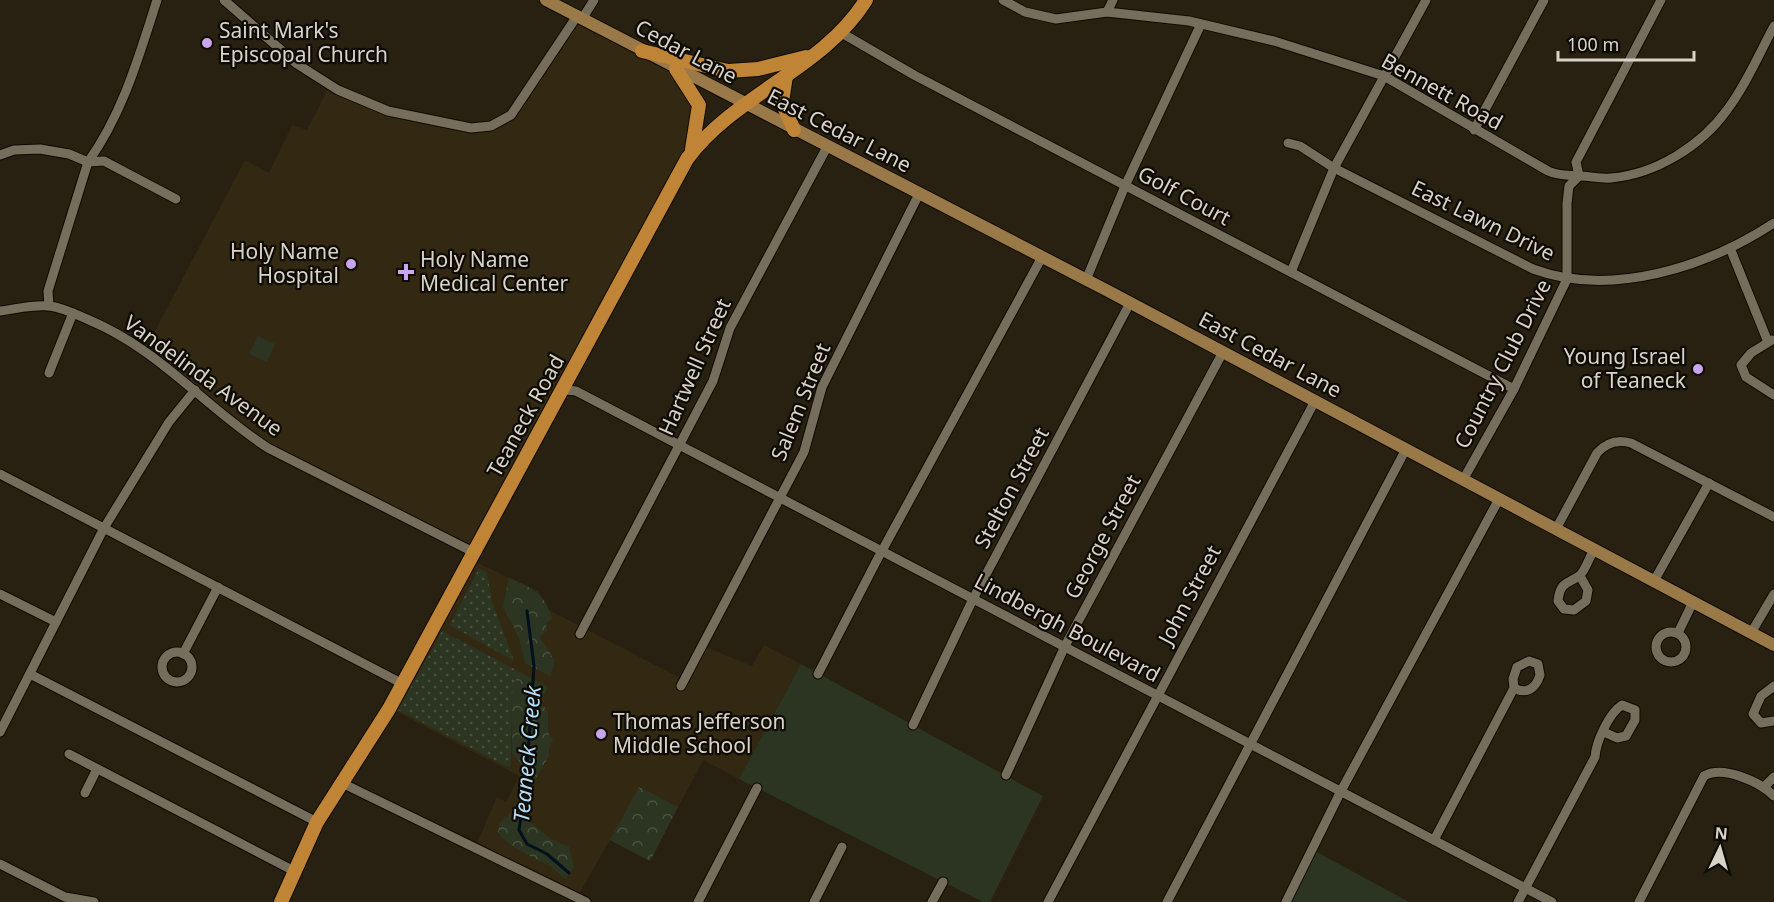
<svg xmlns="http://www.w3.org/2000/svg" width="1774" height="902" font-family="'Noto Sans',sans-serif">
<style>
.built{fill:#332912}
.grass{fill:url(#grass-dots)}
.forest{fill:url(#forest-crowns)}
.green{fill:#2b3521}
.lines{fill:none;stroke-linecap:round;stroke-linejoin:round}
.stream{stroke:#00111d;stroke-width:3}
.street-casing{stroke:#100a01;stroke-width:11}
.secondary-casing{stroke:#100a01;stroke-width:14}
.primary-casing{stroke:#100a01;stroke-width:16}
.street{stroke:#766e5c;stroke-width:9}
.secondary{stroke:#9a7949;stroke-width:12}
.primary{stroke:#bf8436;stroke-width:14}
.poi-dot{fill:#c9a5ee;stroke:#0e0b05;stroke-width:2}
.labels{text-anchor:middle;stroke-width:4.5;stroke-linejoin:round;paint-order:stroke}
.poi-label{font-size:21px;fill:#d7d3c9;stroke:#0e0b05;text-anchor:start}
.street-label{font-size:21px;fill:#d7d3c9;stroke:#0e0b05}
.water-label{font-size:22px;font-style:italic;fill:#b4dcf6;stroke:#0e0b05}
</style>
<defs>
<pattern id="grass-dots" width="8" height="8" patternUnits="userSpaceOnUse" patternTransform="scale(1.5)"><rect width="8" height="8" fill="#2b3521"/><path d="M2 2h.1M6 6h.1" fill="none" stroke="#495140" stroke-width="1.8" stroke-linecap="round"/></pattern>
<pattern id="forest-crowns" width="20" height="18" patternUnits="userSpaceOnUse" patternTransform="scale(1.5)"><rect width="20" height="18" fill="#2b3521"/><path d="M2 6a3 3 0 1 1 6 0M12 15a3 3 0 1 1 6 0" fill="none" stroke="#495140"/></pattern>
</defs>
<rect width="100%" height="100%" fill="#282111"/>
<g class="built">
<path d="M577,16l99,53 18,25 -3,61 -218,397 -205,-104 -123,-98 100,-190 24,13 23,-48 15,5 23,-45 33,17 108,26 31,-7z"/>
<path d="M469,559l69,32 7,17 139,72 19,-34 49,20 12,-21 37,19 -62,115 -36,-19 -53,101 -40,-21 -33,57 -102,-49 22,-51 9,5 13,-26 -129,-68z"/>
</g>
<g class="grass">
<path d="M479,568l8,5 5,29 22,59 -64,-36z"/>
<path d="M442,631l76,40 -7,28v66l-3,2 -110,-57z"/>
</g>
<g class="forest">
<path d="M509,578c23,10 35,14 43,40l-6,6 1,8 -4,1 -3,5 15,23 -5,15 -25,-13 -6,-25 -16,-32z"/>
<path d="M518,671l30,16 -8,16 8,8v22l5,7 -4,8v8l-13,22 -8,31 1,12 22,18 18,8 5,20 -9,12c-5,-4 -10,-10 -15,-13 -12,-6 -48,-23 -52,-34l2,-10c19,-11 25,-34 23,-56l-11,-13 -1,-54z"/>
<path d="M639,787l39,20 -28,54 -40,-21z"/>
</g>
<g class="green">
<path d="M258,336l17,8 -8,18 -18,-8z"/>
<path d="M801,664l242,132 -53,106h-7l-244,-123z"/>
<path d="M1313,850l96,52h-123z"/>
</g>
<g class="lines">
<path class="stream" d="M527,611l7,55 -8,117 -7,47 8,14 20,10 22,19"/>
<defs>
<g id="street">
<path d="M224,0l73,64 41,26 50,21 83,17 20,-2 20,-11 66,-99"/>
<path d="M1003,0l22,12 31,7 51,-7 82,9 85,20 110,35 164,95c11,5 19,4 31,5 11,0 21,3 32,2 45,-4 90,-32 116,-68 19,-25 32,-56 47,-84"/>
<path d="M1107,12l6,-12"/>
<path d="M582,19l12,-19"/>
<path d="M840,32l74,43 600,314"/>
<path d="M1474,130l70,-130"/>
<path d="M1288,143l12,3 34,22 199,101c78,29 174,-2 241,-46"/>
<path d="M0,155l14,-5 26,-1 29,5 19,8 16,-1 72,38"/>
<path d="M1730,248l38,94"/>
<path d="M1291,272l43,-104 92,-168"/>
<path d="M1086,280l39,-94 76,-162"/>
<path d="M49,306l-1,-15 40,-129c35,-49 51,-106 69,-162"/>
<path d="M0,311c17,-2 32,-7 50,-5 14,2 27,9 39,14 70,29 117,88 179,128l205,104"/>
<path d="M1772,340l-21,13 -10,12 5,12 28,18"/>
<path d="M49,373l24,-60"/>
<path d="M565,390l11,1 976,511"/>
<path d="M0,474l403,210"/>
<path d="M1463,480l51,-91 53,-110v-76l2,-17 10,-10 -3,-14 85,-162"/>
<path d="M1556,529l41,-76c9,-10 20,-14 34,-10l143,74"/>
<path d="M1580,576l8,14 -2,11 -12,9 -10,-1 -6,-8c2,-19 9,-17 21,-25 6,-4 11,-20 15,-27"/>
<path d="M1654,581l55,-98"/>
<path d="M0,594l56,28"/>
<circle cx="1671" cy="647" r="15"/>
<path d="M1678,633l15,-31"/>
<path d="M1751,633l23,-39"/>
<path d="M580,634l133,-253 17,-53 97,-181"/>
<circle cx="177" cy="667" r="15"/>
<path d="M183,654l35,-67"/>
<path d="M30,674l287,148"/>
<path d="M818,674l59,-114 165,-303"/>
<path d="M681,686l123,-234 18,-65 97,-193"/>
<path d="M1774,686l-13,10 -8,18 8,9 13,-2"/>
<path d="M913,725l60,-126 157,-296"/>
<path d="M0,732l104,-204 65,-106 26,-32"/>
<path d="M69,754l225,117"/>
<path d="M1006,775l59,-129 158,-294"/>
<path d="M344,784l242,118"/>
<path d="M1764,787l10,-10"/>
<path d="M85,793l12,-24"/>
<path d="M1434,840l80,-152 -1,-9 4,-12 12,-6 9,3 2,11c-4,13 -13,20 -26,13"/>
<path d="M0,864l65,33 29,5"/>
<path d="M698,902l59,-114"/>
<path d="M814,902l28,-55"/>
<path d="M932,902l11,-20"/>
<path d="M1048,902l267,-501"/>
<path d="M1167,902l239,-453"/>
<path d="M1286,902l55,-111 158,-292"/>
<path d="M1518,902l77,-145c1,-15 14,-44 27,-52l13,5v10l-9,16 -9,2 -13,-6"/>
<path d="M1639,902l65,-126c19,-11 56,6 70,20"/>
</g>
<path id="secondary" d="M546,0l564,292 664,353"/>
<g id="primary">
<path d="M642,51l86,20 30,-2 48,-12"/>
<path d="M676,69l23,36 -7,44"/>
<path d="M786,76l-4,26 12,28"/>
<path d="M281,902l36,-80 72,-113 298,-550c48,-65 136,-90 179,-159"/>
</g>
</defs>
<use href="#street" class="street-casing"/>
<use href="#secondary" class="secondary-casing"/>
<use href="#primary" class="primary-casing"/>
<use href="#street" class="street"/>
<use href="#secondary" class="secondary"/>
<use href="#primary" class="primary"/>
</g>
<g class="poi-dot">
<circle cx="207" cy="43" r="6"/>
<circle cx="351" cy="264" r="6"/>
<path d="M403 263h6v6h6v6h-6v6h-6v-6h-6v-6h6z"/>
<circle cx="1698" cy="369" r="6"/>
<circle cx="601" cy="734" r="6"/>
</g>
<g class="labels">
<g class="poi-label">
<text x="219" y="38">Saint Mark's<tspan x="219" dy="24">Episcopal Church</tspan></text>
<text x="339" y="259" text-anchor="end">Holy Name<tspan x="339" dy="24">Hospital</tspan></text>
<text x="420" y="267">Holy Name<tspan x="420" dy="24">Medical Center</tspan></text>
<text x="1686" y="364" text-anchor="end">Young Israel<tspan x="1686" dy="24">of Teaneck</tspan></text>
<text x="613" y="729">Thomas Jefferson<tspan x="613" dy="24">Middle School</tspan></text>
</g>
<g class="street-label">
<text transform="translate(686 52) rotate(28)" y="7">Cedar Lane</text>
<text transform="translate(1442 92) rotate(29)" y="7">Bennett Road</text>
<text transform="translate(839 131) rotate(27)" y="7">East Cedar Lane</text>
<text transform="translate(1184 196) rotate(28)" y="7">Golf Court</text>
<text transform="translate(1483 221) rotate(26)" y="7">East Lawn Drive</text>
<text transform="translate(1270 355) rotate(28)" y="7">East Cedar Lane</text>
<text transform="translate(1503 364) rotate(-63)" y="7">Country Club Drive</text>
<text transform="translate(695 367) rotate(-66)" y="7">Hartwell Street</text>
<text transform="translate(203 376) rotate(36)" y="7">Vandelinda Avenue</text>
<text transform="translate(801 402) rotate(-68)" y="7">Salem Street</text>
<text transform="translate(526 416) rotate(-61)" y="7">Teaneck Road</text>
<text transform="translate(1012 488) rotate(-62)" y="7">Stelton Street</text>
<text transform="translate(1103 537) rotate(-62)" y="7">George Street</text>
<text transform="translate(1190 595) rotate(-62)" y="7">John Street</text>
<text transform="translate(1067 628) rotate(28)" y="7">Lindbergh Boulevard</text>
</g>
<g class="water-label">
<text transform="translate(527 754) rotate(-85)" y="8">Teaneck Creek</text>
</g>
</g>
<g transform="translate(1720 848) rotate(5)" stroke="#0e0b05" stroke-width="4.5" paint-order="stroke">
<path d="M0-4.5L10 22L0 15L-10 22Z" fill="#d7d3c9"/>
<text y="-9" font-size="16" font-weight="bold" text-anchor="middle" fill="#d7d3c9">N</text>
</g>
<path d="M1558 51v9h136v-9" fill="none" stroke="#d7d3c9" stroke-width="3"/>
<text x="1567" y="51" font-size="18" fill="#d7d3c9" stroke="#0e0b05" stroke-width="4.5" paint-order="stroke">100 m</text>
</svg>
